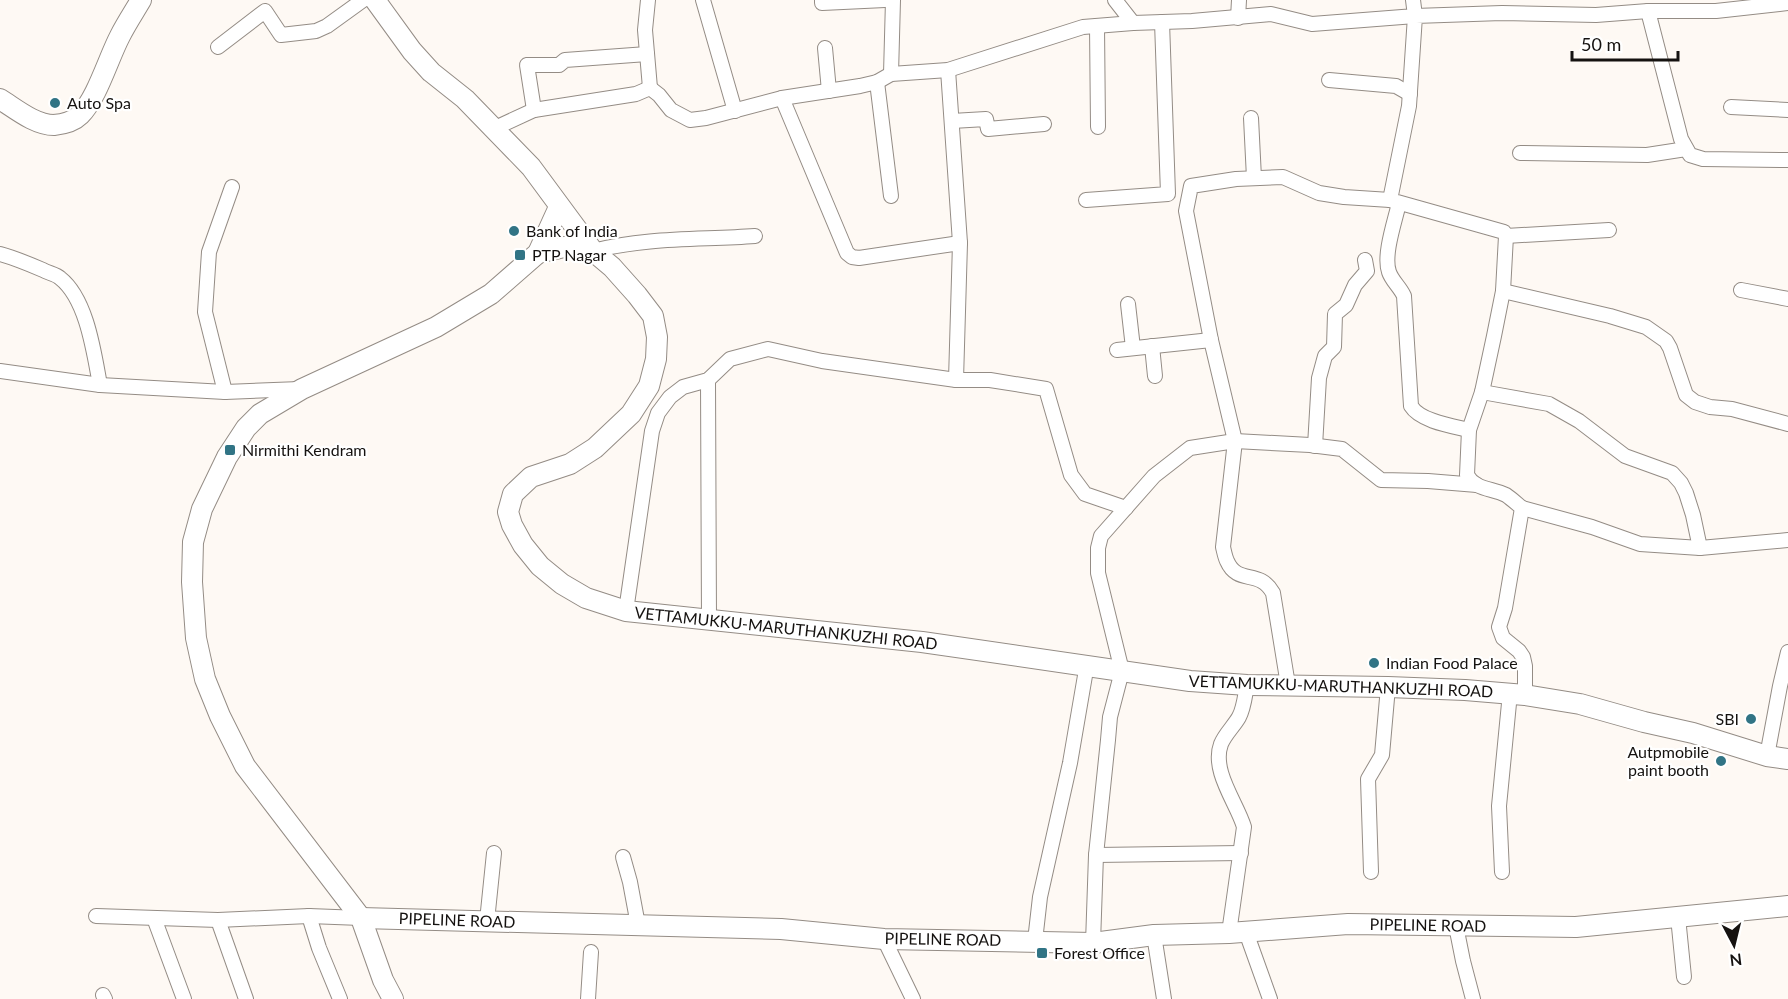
<svg xmlns="http://www.w3.org/2000/svg" width="1788" height="999" font-family="Lato,sans-serif">
<style>
.lines{fill:none;stroke-linecap:round;stroke-linejoin:round}
.street-casing{stroke:#948c85;stroke-width:16}
.secondary-casing{stroke:#948c85;stroke-width:22}
.street{stroke:#fff;stroke-width:14}
.secondary{stroke:#fff;stroke-width:20}
.poi-dot{fill:#317485;stroke:#fff;stroke-width:2}
.labels{text-anchor:middle;stroke-width:4.5;stroke-linejoin:round;paint-order:stroke}
.poi-label{font-size:16px;fill:#151210;stroke:#fff;text-anchor:start}
.street-label{font-size:16px;fill:#151210;stroke:#fff}
</style>
<rect width="100%" height="100%" fill="#fef9f4"/>
<g class="lines">
<defs>
<g id="street">
<path d="M648,0l-3,30 5,58"/>
<path d="M703,0l32,111"/>
<path d="M822,0v3l63,-3"/>
<path d="M1115,0l18,23"/>
<path d="M1648,11l33,128 9,16 13,4 85,1"/>
<path d="M1238,18l1,-18"/>
<path d="M1097,26l1,101"/>
<path d="M218,47l47,-36 16,24 35,-4 11,-5 36,-26"/>
<path d="M825,48l4,43"/>
<path d="M948,70l12,173 -4,137"/>
<path d="M891,74l2,-74"/>
<path d="M1329,80l67,6 14,8"/>
<path d="M877,82l14,114"/>
<path d="M782,98l65,155 5,4 7,1 101,-15"/>
<path d="M1731,107l57,3"/>
<path d="M534,110l-7,-45h32l6,-5 82,-6"/>
<path d="M1251,118l3,60"/>
<path d="M952,121l34,-2 2,10 56,-5"/>
<path d="M493,129l41,-19 102,-16 14,-6 9,7 12,15 19,10 16,-2 76,-20 78,-12 17,-4 14,-8 57,-4 135,-43 50,-4 59,-2 79,-7 41,10 103,-8 -2,-16"/>
<path d="M1520,153l127,2 39,-6"/>
<path d="M1086,200l82,-6 -6,-172"/>
<path d="M1399,203c-4,18 -16,52 -10,69 3,9 11,15 15,24l7,110c9,15 41,20 58,24"/>
<path d="M1506,236l103,-6"/>
<path d="M593,251c53,-14 108,-11 162,-15"/>
<path d="M0,254c15,4 29,10 43,16 5,3 13,4 17,8 27,21 34,75 40,107"/>
<path d="M1741,290l47,9"/>
<path d="M1503,291l107,25 36,11 20,14 4,7 16,47 9,7 15,5 22,2 56,15"/>
<path d="M1128,304l5,44"/>
<path d="M1152,346l3,30"/>
<path d="M1117,350l94,-10"/>
<path d="M0,371l100,14 125,7 75,-3"/>
<path d="M708,380l1,241"/>
<path d="M225,392l-20,-80 4,-60 23,-65"/>
<path d="M1482,392l67,12 30,17 46,35 47,17 9,10 5,10 7,22 7,33"/>
<path d="M1315,446l4,-68 6,-22 9,-9 1,-33 11,-9 9,-20 12,-14 -2,-11"/>
<path d="M1522,508l70,19 48,17 60,4 88,-8"/>
<path d="M626,611l26,-180 6,-18 12,-16 13,-10 25,-7 22,-21 38,-10 54,12 134,19h34l56,9 25,86 14,19 41,14"/>
<path d="M1288,685l-15,-92c-14,-25 -35,-7 -46,-32 -2,-4 -3,-10 -4,-14l12,-106 -24,-101 -25,-129 5,-25 45,-7 47,-2 36,16 25,4 46,3"/>
<path d="M1525,695v-29l-2,-9 -4,-6 -16,-13 -4,-11 6,-19 17,-100c-5,-4 -10,-9 -16,-13 -14,-7 -31,-5 -39,-20l2,-45 13,-38 12,-56 9,-45 3,-55 -2,-4 -114,-32 19,-94 6,-90 87,-3 94,2 52,-4h68l72,-8"/>
<path d="M1767,756l13,-70 8,-34"/>
<path d="M1096,855l145,-2"/>
<path d="M623,857l7,25 8,43"/>
<path d="M1371,872l-3,-93 14,-24 6,-68"/>
<path d="M1502,872l-3,-66 11,-113"/>
<path d="M96,916l122,4 91,-4 52,2"/>
<path d="M309,916l10,32 21,51"/>
<path d="M1678,917l6,60"/>
<path d="M154,918l30,81"/>
<path d="M218,920l28,79"/>
<path d="M487,921l7,-68"/>
<path d="M1456,926l7,35 10,38"/>
<path d="M1246,932l24,67"/>
<path d="M1229,933l15,-106c-7,-24 -33,-56 -23,-83 4,-10 13,-18 18,-27 5,-9 6,-22 8,-32"/>
<path d="M1154,935l10,64"/>
<path d="M884,939l29,60"/>
<path d="M1035,941l5,-44 30,-134 17,-99"/>
<path d="M1093,943l3,-88 12,-115 2,-23 12,-46 -24,-98v-25l3,-12 53,-60 36,-28 45,-7 75,4 32,4 39,31 47,1 49,4"/>
<path d="M103,995l2,4"/>
<path d="M588,999l3,-47"/>
</g>
<g id="secondary">
<path d="M375,0l37,51 19,21 34,27 66,68 62,84 19,16 25,28 16,21 4,21 -1,22 -7,27 -18,28 -36,34 -25,16 -39,13 -18,17 -5,18 4,13 11,20 17,21 22,18 24,14 40,13 296,31 268,39 57,4 141,2 77,3 60,5 55,9 64,18 49,11 74,23 21,3"/>
<path d="M0,99c16,10 35,26 54,26 10,-1 19,-3 26,-10 17,-17 28,-56 40,-79 6,-12 14,-24 21,-36"/>
<path d="M538,253l26,-6 29,4"/>
<path d="M361,918l420,11 103,10 209,4 61,-8 75,-2 119,-9 228,3 212,-21"/>
<path d="M393,999l-10,-19 -22,-62 -116,-152 -25,-50 -15,-37 -9,-41 -4,-56 1,-40 9,-33 25,-52 19,-29 14,-14 42,-25 134,-62 55,-33 47,-41 21,-46"/>
</g>
</defs>
<use href="#street" class="street-casing"/>
<use href="#secondary" class="secondary-casing"/>
<use href="#street" class="street"/>
<use href="#secondary" class="secondary"/>
</g>
<g class="poi-dot">
<circle cx="55" cy="103" r="6"/>
<circle cx="514" cy="231" r="6"/>
<rect x="514" y="249" width="12" height="12" rx="3"/>
<rect x="224" y="444" width="12" height="12" rx="3"/>
<circle cx="1374" cy="663" r="6"/>
<circle cx="1751" cy="719" r="6"/>
<circle cx="1721" cy="761" r="6"/>
<rect x="1036" y="947" width="12" height="12" rx="3"/>
</g>
<g class="labels">
<g class="poi-label">
<text x="67" y="109">Auto Spa</text>
<text x="526" y="237">Bank of India</text>
<text x="532" y="261">PTP Nagar</text>
<text x="242" y="456">Nirmithi Kendram</text>
<text x="1386" y="669">Indian Food Palace</text>
<text x="1739" y="725" text-anchor="end">SBI</text>
<text x="1709" y="758" text-anchor="end">Autpmobile<tspan x="1709" dy="18">paint booth</tspan></text>
<text x="1054" y="959">Forest Office</text>
</g>
<g class="street-label">
<text transform="translate(786 628) rotate(6)" y="6">VETTAMUKKU-MARUTHANKUZHI ROAD</text>
<text transform="translate(1341 686) rotate(2)" y="6">VETTAMUKKU-MARUTHANKUZHI ROAD</text>
<text transform="translate(457 920) rotate(2)" y="6">PIPELINE ROAD</text>
<text transform="translate(1428 925) rotate(1)" y="6">PIPELINE ROAD</text>
<text transform="translate(943 939) rotate(1)" y="6">PIPELINE ROAD</text>
</g>
</g>
<g transform="translate(1734 945) rotate(173)" stroke="#ffffff" stroke-width="4.5" paint-order="stroke">
<path d="M0-4.5L10 22L0 15L-10 22Z" fill="#151210"/>
<text y="-9" font-size="16" font-weight="bold" text-anchor="middle" fill="#151210">N</text>
</g>
<path d="M1572 51v9h106v-9" fill="none" stroke="#151210" stroke-width="3"/>
<text x="1581" y="51" font-size="18" fill="#151210" stroke="#ffffff" stroke-width="4.5" paint-order="stroke">50 m</text>
</svg>
